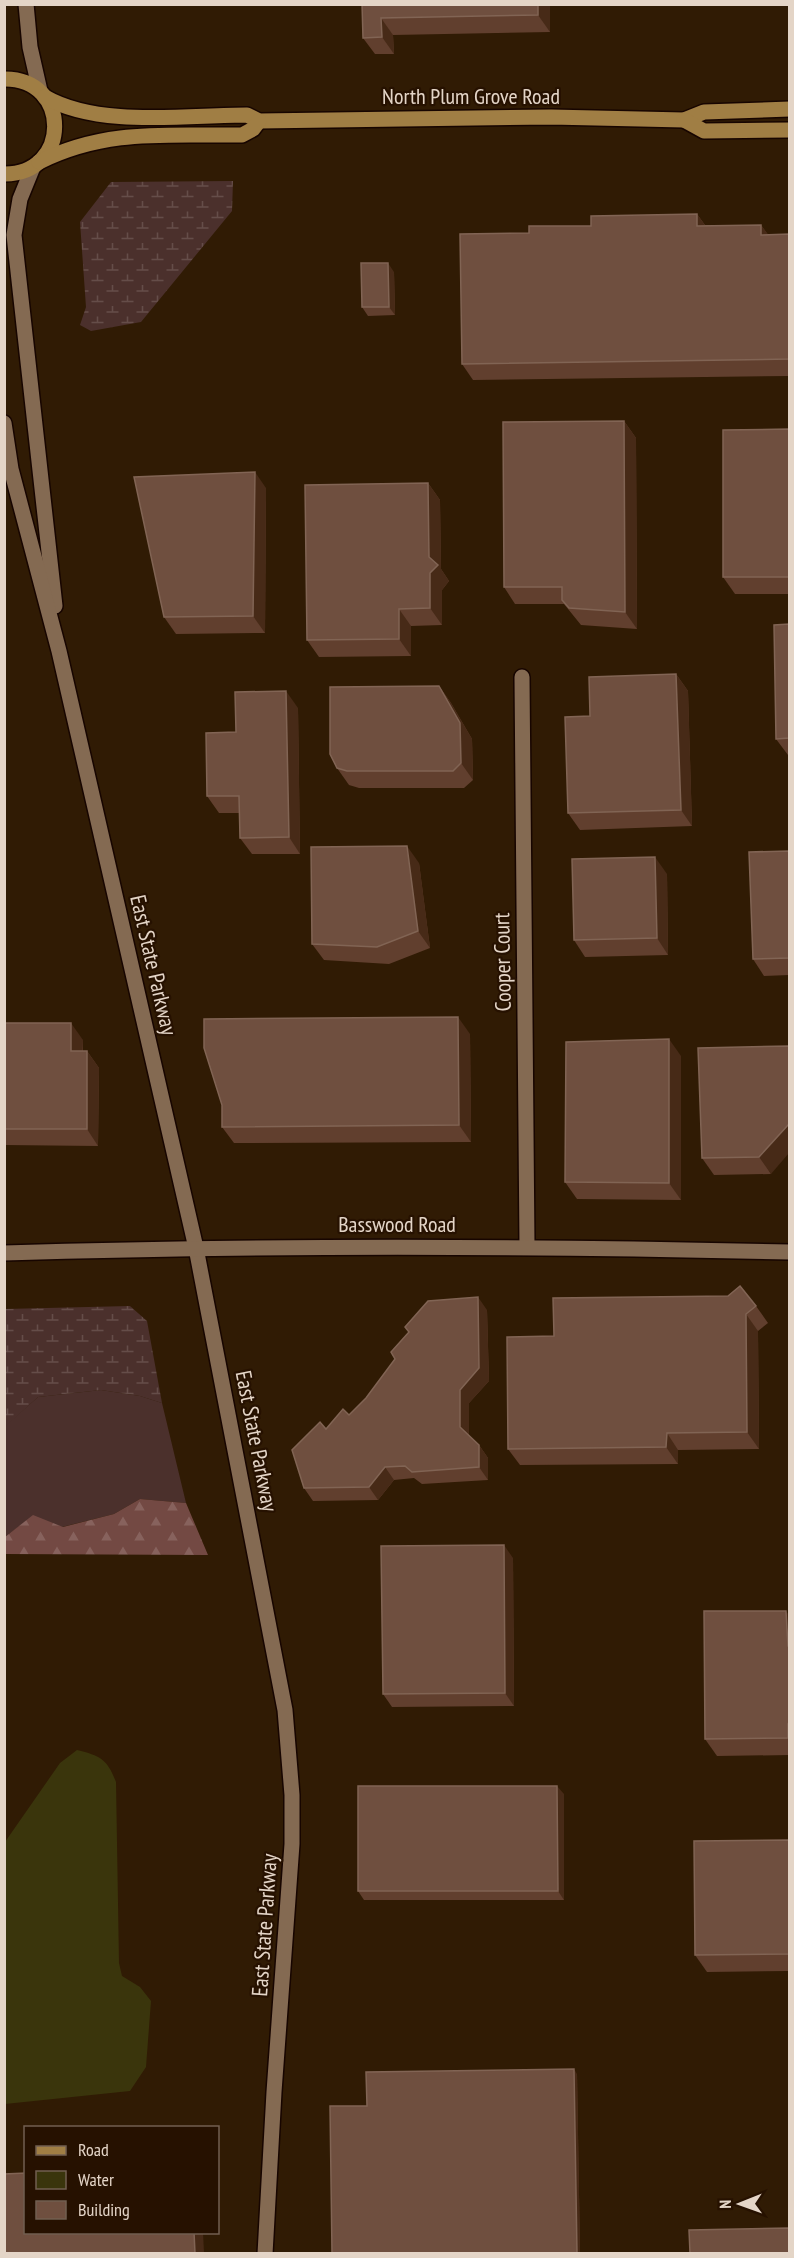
<svg xmlns="http://www.w3.org/2000/svg" width="794" height="2258" font-family="'PT Sans Narrow',sans-serif">
<style>
.grass{fill:#4b302c}
.forest{fill:url(#forest-firs)}
.wetland{fill:url(#wetland-marsh)}
.water{fill:#3a350c}
.lines{fill:none;stroke-linecap:round;stroke-linejoin:round}
.street-casing{stroke:#170500;stroke-width:18}
.secondary-casing{stroke:#170500;stroke-width:18}
.street{stroke:#846a52;stroke-width:15}
.secondary{stroke:#a07e44;stroke-width:15}
.wall{fill:#613f2e}
.shaded-wall{fill:#472a17}
.building{fill:#6f4f3f;stroke:#816454;stroke-width:1.5}
.labels{text-anchor:middle;stroke-width:4.5;stroke-linejoin:round;paint-order:stroke}
.street-label{font-size:22px;fill:#e4d5c7;stroke:#261100}
</style>
<defs>
<pattern id="forest-firs" width="22" height="20" patternUnits="userSpaceOnUse" patternTransform="scale(1.5)"><rect width="22" height="20" fill="#734943"/><path d="M5 1l3.5 6h-7zM16 11l3.5 6h-7z" fill="#87625d"/></pattern>
<pattern id="wetland-marsh" width="20" height="14" patternUnits="userSpaceOnUse" patternTransform="scale(1.5)"><rect width="20" height="14" fill="#4b302c"/><path d="M1 5h8M5 5V1M11 12h8M15 12V8" fill="none" stroke="#654d49"/></pattern>
</defs>
<rect width="100%" height="100%" fill="#301b04"/>
<path class="grass" d="M101,1390l39,6 22,7 24,100 -46,-4 -26,15 -52,13 -29,-11 -28,21 -1,-110 34,-30z"/>
<path class="forest" d="M140,1499l46,4 22,52 -202,-1 -1,-17 28,-22 30,12 51,-13z"/>
<g class="wetland">
<path d="M233,181l-1,30 -91,111 -50,9 -11,-6 6,-18 -6,-85 31,-40z"/>
<path d="M130,1306l17,15 15,82 -22,-7 -39,-6 -63,7 -33,30v-118z"/>
</g>
<path class="water" d="M77,1750c24,6 30,9 39,32l3,181 3,13 18,11 11,14 -5,66 -16,24 -125,13v-262l55,-79z"/>
<g class="lines">
<defs>
<g id="street">
<path d="M26,4l4,43 10,44"/>
<path d="M33,167l-13,32 -6,36 41,371"/>
<path d="M4,423l7,46 48,182 137,597 89,462 7,85v49l-18,248 -9,162"/>
<path d="M522,677l5,569"/>
<path d="M4,1253c262,-8 524,-7 786,-1"/>
</g>
<g id="secondary">
<path d="M4,79c68,-1 67,96 0,95"/>
<path d="M45,97c54,31 141,18 202,18l12,6 292,-4 133,3 20,-8 86,-3"/>
<path d="M684,120l20,11 86,-1"/>
<path d="M39,162c68,-34 129,-26 203,-27l11,-6 6,-8"/>
</g>
</defs>
<use href="#street" class="street-casing"/>
<use href="#secondary" class="secondary-casing"/>
<use href="#street" class="street"/>
<use href="#secondary" class="secondary"/>
</g>
<g class="wall">
<path d="M362,4h188v28l-157,3 1,19h-19l-12,-16z"/>
<path d="M697,214l8,11h56l7,10 21,-1v142l-316,4 -11,-16 67,-131z"/>
<path d="M394,272l1,43 -27,1 -6,-9z"/>
<path d="M624,421l12,17 1,191 -56,-4 -17,-21h-49l-11,-17z"/>
<path d="M789,429v165h-54l-12,-17z"/>
<path d="M428,483l12,17 1,69 8,12 -7,9v35l-31,1v30l-92,1 -12,-17z"/>
<path d="M266,488l-1,145 -89,1 -12,-17z"/>
<path d="M789,624v131h-1l-12,-16z"/>
<path d="M676,674l12,17 4,135 -112,4 -12,-17 22,-97z"/>
<path d="M439,686l12,17 21,36 1,41 -9,8h-105l-10,-3 -12,-17z"/>
<path d="M298,708l2,146h-48l-12,-16v-25h-21l-12,-17 29,-64z"/>
<path d="M789,851v124l-25,1 -11,-17z"/>
<path d="M419,863l11,85 -41,16 -65,-4 -12,-16z"/>
<path d="M667,874l1,81 -83,2 -11,-17z"/>
<path d="M4,1023l79,17v11h4l12,17 -1,78 -94,-1z"/>
<path d="M470,1034l1,108 -237,1 -12,-16v-22z"/>
<path d="M698,1048l73,126 -57,1 -12,-17z"/>
<path d="M681,1056v144l-104,-1 -12,-17z"/>
<path d="M756,1306l12,17 -10,8 1,118 -81,1v14l-158,1 -12,-16 46,-113z"/>
<path d="M487,1310l2,71 -20,22v33l10,9 9,13v22l-66,4 -8,-6 -20,2 -16,20 -65,1 -9,-13 22,-59 23,-14 17,-17 29,-39 14,-27z"/>
<path d="M513,1558l1,148 -122,1 -9,-13z"/>
<path d="M789,1615v140l-72,1 -12,-17z"/>
<path d="M564,1794v106h-200l-6,-9z"/>
<path d="M789,1840v131l-82,1 -12,-17z"/>
<path d="M577,2074l3,179h-247l34,-147z"/>
</g>
<g class="shaded-wall">
<path d="M538,4h12v28l-12,-17z"/>
<path d="M381,18l12,17 1,19 -12,-17z"/>
<path d="M697,214l12,17 -12,-5z"/>
<path d="M761,225l12,16 -12,-6z"/>
<path d="M388,263l6,9 1,43 -6,-8z"/>
<path d="M624,421l12,17 1,191 -12,-17z"/>
<path d="M255,472l11,16 -1,145 -12,-17z"/>
<path d="M428,483l12,17 1,69 8,12 -7,9v35l-12,-17z"/>
<path d="M399,609l12,17v30l-12,-17z"/>
<path d="M676,674l12,17 4,135 -11,-16z"/>
<path d="M439,686l12,17 21,36 1,41 -12,-17z"/>
<path d="M286,691l12,17 2,146 -11,-17z"/>
<path d="M407,846l12,17 11,85 -12,-17z"/>
<path d="M655,857l12,17 1,81 -11,-17z"/>
<path d="M458,1017l12,17 1,108 -12,-17z"/>
<path d="M71,1023l12,17 -1,28 -11,-17z"/>
<path d="M669,1039l12,17v144l-12,-17z"/>
<path d="M87,1051l12,17 -1,78 -11,-17z"/>
<path d="M789,1124v29l-18,21 -12,-17z"/>
<path d="M478,1297l9,13 2,71 -20,22v37l-9,-13v-37z"/>
<path d="M746,1314l12,17 1,118 -12,-17z"/>
<path d="M667,1433l11,17v14l-12,-17z"/>
<path d="M479,1445l9,13v22l-9,-13z"/>
<path d="M385,1467l9,13 -16,20 -9,-13z"/>
<path d="M504,1545l9,13 1,148 -9,-13z"/>
<path d="M786,1611l3,4v33l-1,-2z"/>
<path d="M789,1722v18l-1,-2v-14z"/>
<path d="M557,1786l7,8v106l-6,-9z"/>
<path d="M574,2069l3,5 3,179h-3z"/>
<path d="M194,2232h9l1,21h-9z"/>
</g>
<g class="building">
<path d="M362,4h176v11l-157,3 1,19 -19,1z"/>
<path d="M697,214v12l64,-1v10l28,-1v125l-327,5 -2,-130 69,-1v-7h62v-10z"/>
<path d="M361,263h27l1,44h-27z"/>
<path d="M624,421l1,191 -56,-4 -7,-8v-13h-58l-1,-165z"/>
<path d="M789,429v148h-66v-147z"/>
<path d="M255,472l-2,144 -89,1 -30,-140z"/>
<path d="M428,483l1,74 9,8 -8,8v35l-31,1v30l-92,1 -2,-155z"/>
<path d="M789,624v114l-13,1 -2,-114z"/>
<path d="M676,674l5,136 -113,3 -3,-96 25,-1 -1,-39z"/>
<path d="M439,686l21,37 1,40 -8,8h-106l-10,-3 -7,-14v-67z"/>
<path d="M286,691l3,146 -49,1 -1,-42h-32l-1,-63 30,-1 -1,-40z"/>
<path d="M407,846l11,85 -41,16 -65,-3 -1,-97z"/>
<path d="M789,851v107l-36,1 -4,-107z"/>
<path d="M655,857l2,81 -83,2 -2,-81z"/>
<path d="M458,1017l1,108 -237,2v-22l-18,-57v-29z"/>
<path d="M4,1023h67v28h16v78h-83z"/>
<path d="M669,1039v144l-104,-1 1,-140z"/>
<path d="M789,1046v78l-30,33 -57,1 -4,-110z"/>
<path d="M740,1286l16,20 -10,8 1,118 -80,1 -1,14 -158,2 -1,-112 47,-1 -1,-38 175,-2z"/>
<path d="M478,1297l1,71 -19,22v37l19,18v22l-67,5 -7,-6 -20,1 -16,20 -65,1 -12,-38 28,-28 6,7 17,-20 6,6 17,-17 29,-39 -4,-7 18,-20 -4,-5 23,-26z"/>
<path d="M504,1545l1,148 -122,1 -2,-148z"/>
<path d="M704,1611h82l2,35 1,1v75l-1,2v14l-83,1z"/>
<path d="M358,1786h199l1,105h-200z"/>
<path d="M789,1840v114l-94,1 -1,-114z"/>
<path d="M574,2069l3,184h-245l-2,-147h37l-1,-34z"/>
<path d="M26,2173v59h168l1,21h-191v-79z"/>
<path d="M789,2228v25h-99l-1,-23z"/>
</g>
<g class="labels">
<g class="street-label">
<text x="471" y="104">North Plum Grove Road</text>
<text transform="translate(502 962) rotate(-91)" y="8">Cooper Court</text>
<text transform="translate(154 965) rotate(77)" y="8">East State Parkway</text>
<text x="397" y="1232">Basswood Road</text>
<text transform="translate(257 1441) rotate(79)" y="8">East State Parkway</text>
<text transform="translate(264 1925) rotate(-86)" y="8">East State Parkway</text>
</g>
</g>
<rect width="794" height="2258" fill="none" stroke="#e4d5c7" stroke-width="12"/>
<rect x="24" y="2126" width="195" height="108" fill="#261100" stroke="#725f50" stroke-width="1.5"/>
<rect x="36" y="2146" width="30" height="9" fill="#a07e44" stroke="#725f50" stroke-width="1.5"/>
<text x="78" y="2156" font-size="18" fill="#e4d5c7">Road</text>
<rect x="36" y="2171" width="30" height="18" fill="#3a350c" stroke="#725f50" stroke-width="1.5"/>
<text x="78" y="2186" font-size="18" fill="#e4d5c7">Water</text>
<rect x="36" y="2201" width="30" height="18" fill="#6f4f3f" stroke="#725f50" stroke-width="1.5"/>
<text x="78" y="2216" font-size="18" fill="#e4d5c7">Building</text>
<g transform="translate(740 2204) rotate(269)" stroke="#261100" stroke-width="4.5" paint-order="stroke">
<path d="M0-4.5L10 22L0 15L-10 22Z" fill="#e4d5c7"/>
<text y="-9" font-size="16" font-weight="bold" text-anchor="middle" fill="#e4d5c7">N</text>
</g>
</svg>
